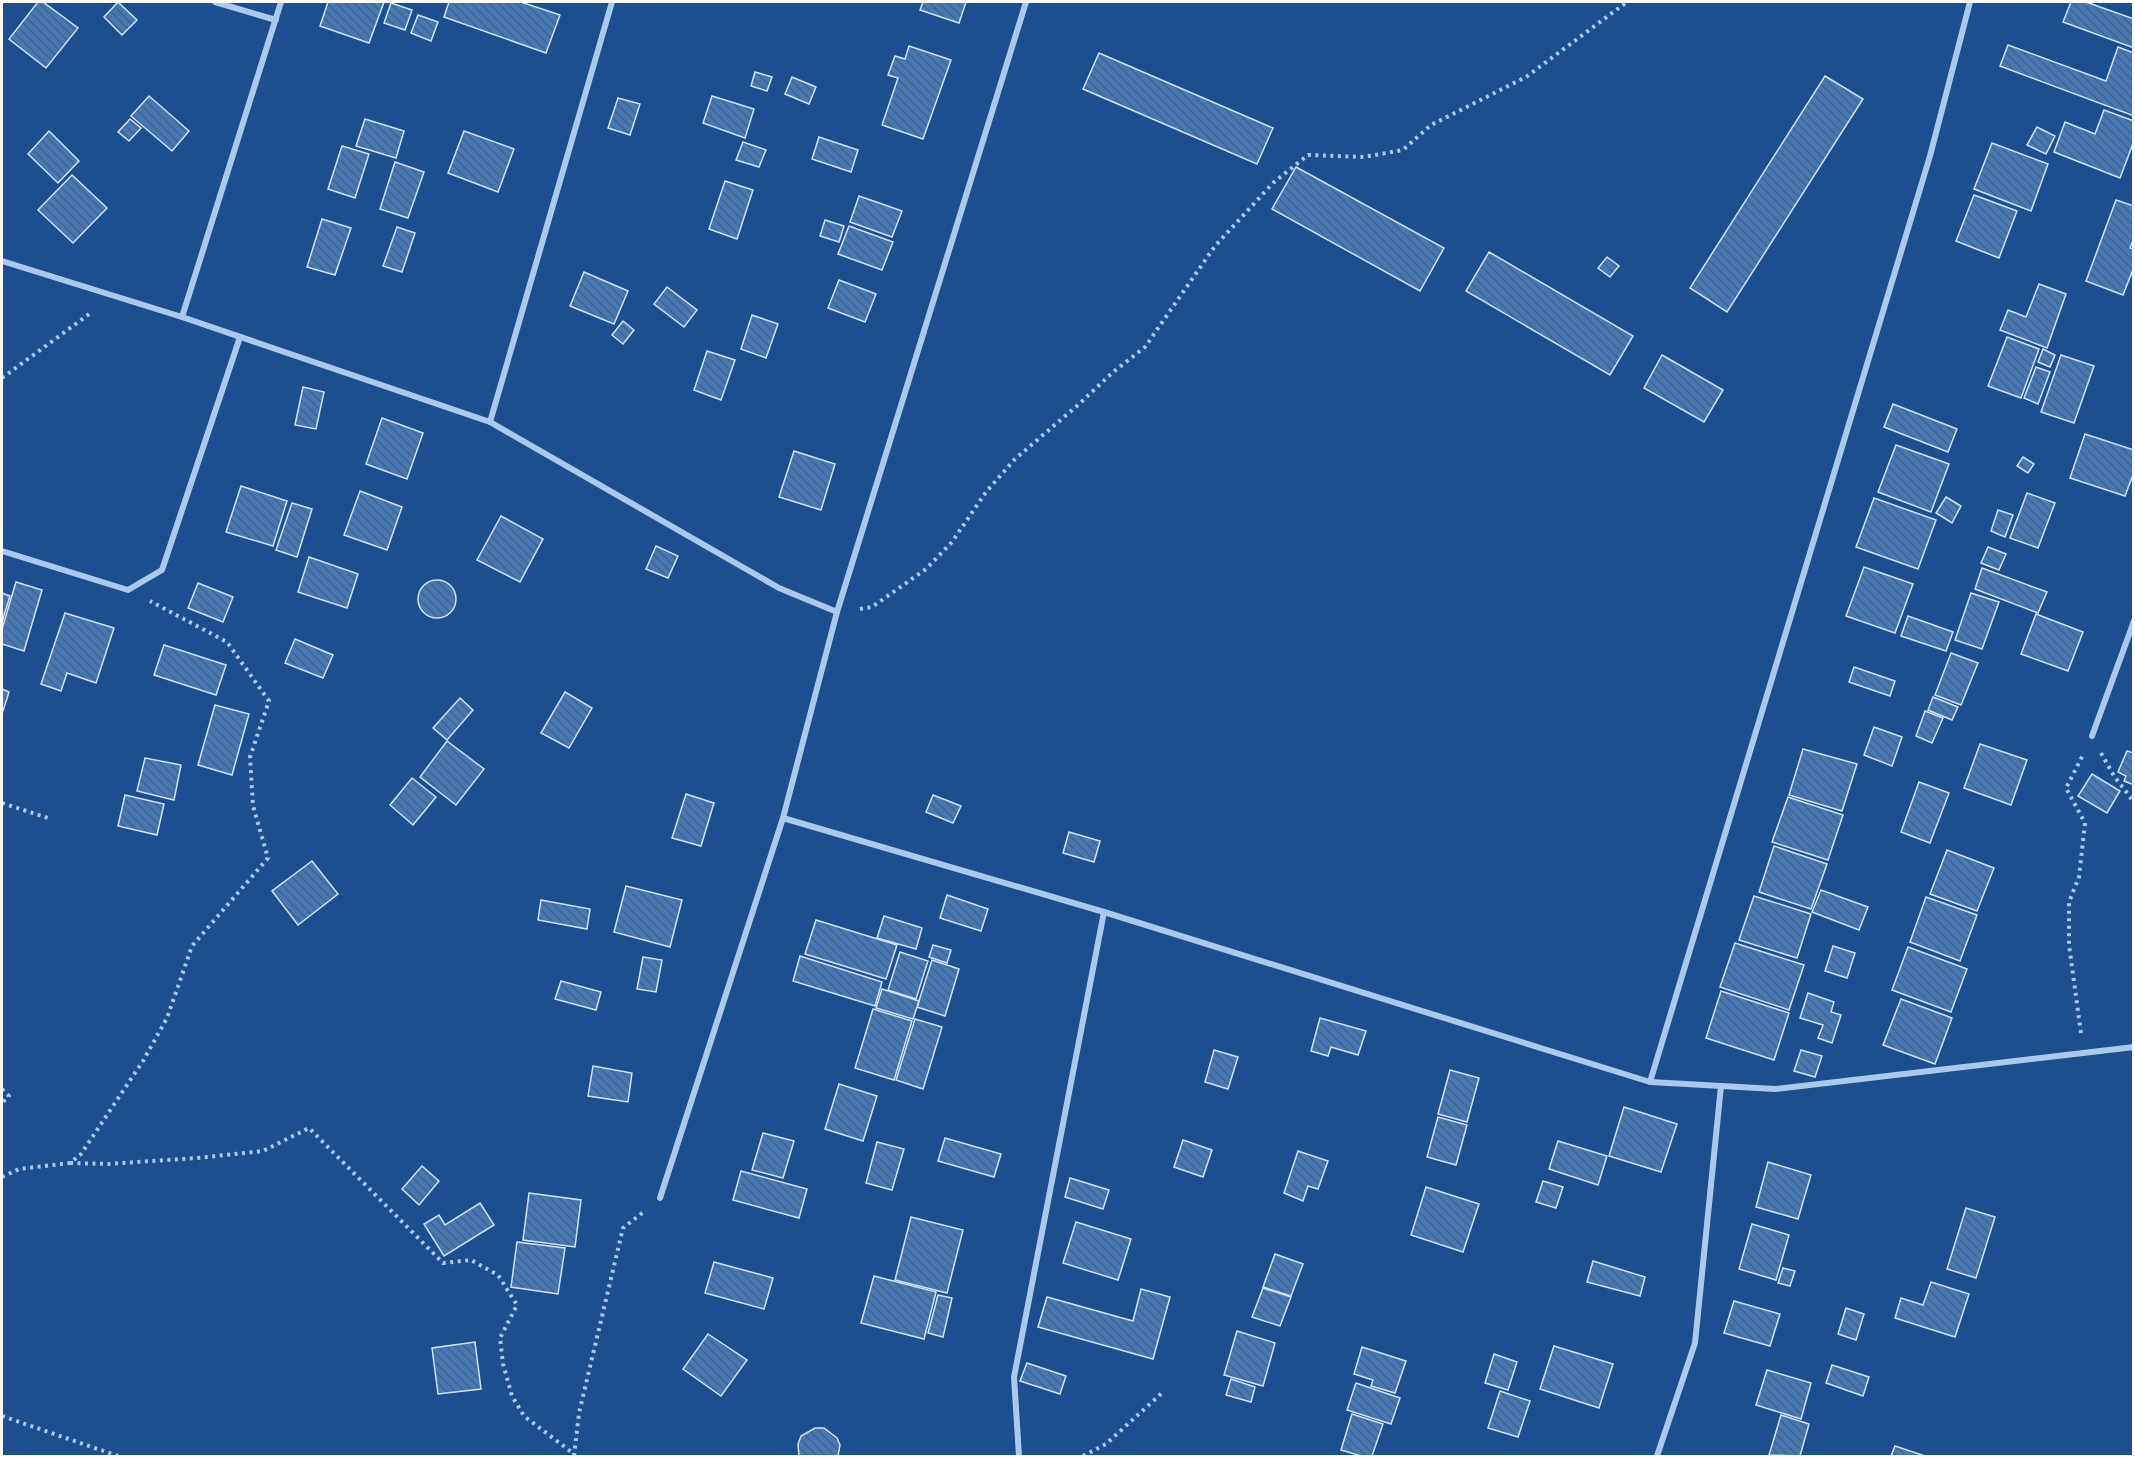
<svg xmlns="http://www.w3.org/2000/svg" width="2135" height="1458" font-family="'Titillium Web',sans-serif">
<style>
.building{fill:url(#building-back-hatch);stroke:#cfe3fa;stroke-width:1.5}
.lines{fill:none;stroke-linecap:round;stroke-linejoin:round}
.path{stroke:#a9c9ee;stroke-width:4;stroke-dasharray:3 4.5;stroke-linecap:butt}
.minor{stroke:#a9c9ee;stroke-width:6}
</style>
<defs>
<pattern id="building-back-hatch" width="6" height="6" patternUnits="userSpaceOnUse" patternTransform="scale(1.5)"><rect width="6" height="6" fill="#4478b7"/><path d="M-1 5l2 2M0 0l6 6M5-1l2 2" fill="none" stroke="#486282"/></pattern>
</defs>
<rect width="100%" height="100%" fill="#1b4f8f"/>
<g class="building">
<path d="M38,2h5l35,26 -32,40 -37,-29z"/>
<path d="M118,2l19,18 -15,15 -18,-18z"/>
<path d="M328,2h56l-15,41 -49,-17z"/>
<path d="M449,2h72l39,13 -14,38 -102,-36z"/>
<path d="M923,2h43l-7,21 -39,-13z"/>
<path d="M2071,2h15l48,17v29l-71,-26z"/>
<path d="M391,3l21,7 -7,20 -21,-7z"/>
<path d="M418,15l20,7 -7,19 -20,-8z"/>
<path d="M2008,45l98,36 12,-34 16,6v63l-134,-50z"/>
<path d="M909,46l42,14 -28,79 -41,-14 16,-47 -10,-3 7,-19 10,3z"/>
<path d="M1099,53l174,75 -16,36 -174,-75z"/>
<path d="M755,72l17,5 -5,14 -16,-5z"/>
<path d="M1825,76l38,23 -136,213 -37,-24z"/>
<path d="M792,77l24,10 -7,17 -24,-10z"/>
<path d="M149,96l40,35 -17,20 -41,-35z"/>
<path d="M712,96l42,13 -9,29 -42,-15z"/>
<path d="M618,98l22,6 -10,31 -22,-7z"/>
<path d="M2104,110l30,11v20l-14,37 -66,-26 11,-30 30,12z"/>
<path d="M130,119l11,9 -12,13 -11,-9z"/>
<path d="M365,119l39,12 -8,27 -40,-12z"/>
<path d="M2037,127l18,9 -9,18 -19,-9z"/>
<path d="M49,131l30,30 -21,22 -30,-29z"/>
<path d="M464,131l50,18 -16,43 -50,-19z"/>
<path d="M819,137l39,13 -7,22 -39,-13z"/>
<path d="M743,142l23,8 -7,17 -23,-7z"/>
<path d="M1992,143l56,21 -17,47 -57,-22z"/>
<path d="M342,146l27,8 -14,44 -27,-9z"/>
<path d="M395,162l29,10 -16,46 -28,-9z"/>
<path d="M1296,167l148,81 -24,43 -148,-82z"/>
<path d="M72,175l35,33 -34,35 -35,-33z"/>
<path d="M725,181l28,9 -16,49 -28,-10z"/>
<path d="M1974,195l43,16 -18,47 -43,-17z"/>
<path d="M859,196l43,15 -10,26 -42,-15z"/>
<path d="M2116,200l18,6v32l-4,10 4,1v18l-11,28 -37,-14z"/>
<path d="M322,219l29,9 -16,47 -28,-8z"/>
<path d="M825,220l19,6 -5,16 -19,-6z"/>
<path d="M849,226l44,16 -11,28 -44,-16z"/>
<path d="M397,227l18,6 -13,39 -19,-6z"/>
<path d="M1489,252l144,84 -23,39 -144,-84z"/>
<path d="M1607,257l12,9 -9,11 -12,-9z"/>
<path d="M584,272l44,19 -14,33 -44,-18z"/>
<path d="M839,280l37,14 -11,28 -37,-14z"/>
<path d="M2039,284l27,10 -19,54 -47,-18 8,-20 18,7z"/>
<path d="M667,287l30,23 -13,17 -30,-23z"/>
<path d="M752,315l26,9 -12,34 -25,-9z"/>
<path d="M623,321l11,9 -11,14 -11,-9z"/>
<path d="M2007,337l32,12 -18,49 -33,-12z"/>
<path d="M2043,349l12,6 -5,12 -12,-5z"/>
<path d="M707,351l28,9 -14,40 -27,-10z"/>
<path d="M1662,355l61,35 -19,32 -60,-34z"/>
<path d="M2061,355l33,11 -20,57 -33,-11z"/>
<path d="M2036,367l14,5 -12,32 -14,-6z"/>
<path d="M303,387l21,5 -8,37 -21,-4z"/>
<path d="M1893,404l64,25 -9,23 -64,-25z"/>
<path d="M382,418l41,15 -16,46 -41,-15z"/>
<path d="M2085,434l49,16v22l-9,24 -55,-18z"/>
<path d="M1896,445l53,19 -18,48 -53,-20z"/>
<path d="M794,451l41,13 -14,46 -42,-13z"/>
<path d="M2023,457l11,7 -6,9 -11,-7z"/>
<path d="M241,486l46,15 -14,45 -47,-14z"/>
<path d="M360,491l42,16 -15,43 -43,-15z"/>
<path d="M2027,493l28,10 -17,45 -28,-10z"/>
<path d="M1946,497l15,9 -9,17 -16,-10z"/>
<path d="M1874,498l62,22 -18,49 -62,-22z"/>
<path d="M292,503l20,6 -15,48 -21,-7z"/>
<path d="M1998,510l15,5 -8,22 -14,-6z"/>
<path d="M501,516l42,23 -23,43 -43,-22z"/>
<path d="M656,546l22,10 -10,22 -22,-9z"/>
<path d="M1988,547l18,7 -7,16 -18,-7z"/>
<path d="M309,557l49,17 -11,34 -49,-16z"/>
<path d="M1864,567l49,17 -18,49 -49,-17z"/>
<path d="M1982,568l65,24 -9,21 -63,-24z"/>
<circle cx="437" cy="599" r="19"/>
<path d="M16,582l26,8 -18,61 -22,-7v-15z"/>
<path d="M198,583l35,14 -10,25 -35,-14z"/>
<path d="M2,593l8,3 -8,26z"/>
<path d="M1971,593l28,9 -17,47 -27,-9z"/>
<path d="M65,613l49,15 -18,55 -29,-10 -6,18 -20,-7z"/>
<path d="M2036,614l47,18 -15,39 -47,-17z"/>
<path d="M1908,616l45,16 -7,19 -45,-15z"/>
<path d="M295,639l38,16 -10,23 -38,-15z"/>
<path d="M164,645l62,20 -10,30 -62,-20z"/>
<path d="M1951,653l27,10 -17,42 -26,-10z"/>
<path d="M1854,667l41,14 -5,15 -41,-14z"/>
<path d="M2,689l7,3 -7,22z"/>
<path d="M565,692l27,16 -23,40 -28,-15z"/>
<path d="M1933,697l25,10 -6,13 -24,-10z"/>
<path d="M460,698l13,12 -26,30 -14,-12z"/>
<path d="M215,705l34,9 -17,61 -34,-10z"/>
<path d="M1925,711l18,7 -11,25 -16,-7z"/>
<path d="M1874,727l28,10 -10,29 -28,-11z"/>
<path d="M447,741l37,28 -28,36 -36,-28z"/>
<path d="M1980,744l47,16 -16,45 -47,-17z"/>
<path d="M1803,749l54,15 -15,47 -53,-16z"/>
<path d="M2127,751l7,2v32l-10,-4 2,-5 -8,-4z"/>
<path d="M145,758l36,7 -7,35 -37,-9z"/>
<path d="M2092,774l28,17 -13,22 -29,-17z"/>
<path d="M412,778l24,19 -23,28 -23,-20z"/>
<path d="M1919,782l30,11 -19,50 -29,-11z"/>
<path d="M686,794l28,9 -13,43 -29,-8z"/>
<path d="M125,795l39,9 -7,31 -39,-9z"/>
<path d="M933,795l28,11 -8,17 -27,-11z"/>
<path d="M1788,797l55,18 -15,45 -56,-18z"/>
<path d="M1069,832l31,9 -6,21 -31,-9z"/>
<path d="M1774,846l53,18 -16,45 -52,-17z"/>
<path d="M1947,850l47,18 -17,43 -47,-17z"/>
<path d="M312,861l26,33 -40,31 -26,-34z"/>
<path d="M626,886l56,14 -12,47 -56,-15z"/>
<path d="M1821,890l47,17 -9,23 -47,-18z"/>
<path d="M947,895l41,14 -7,22 -41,-13z"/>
<path d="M1754,896l57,18 -14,44 -58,-18z"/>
<path d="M1926,897l51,18 -17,46 -50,-19z"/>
<path d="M541,900l49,9 -3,20 -49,-9z"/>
<path d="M884,916l38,12 -6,21 -39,-11z"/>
<path d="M816,920l81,25 -11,34 -81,-25z"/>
<path d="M1735,943l69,22 -15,45 -69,-23z"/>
<path d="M933,945l18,5 -4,13 -18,-6z"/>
<path d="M1833,946l22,7 -8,25 -22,-7z"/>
<path d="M1908,947l59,22 -16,43 -59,-22z"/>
<path d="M900,952l28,9 -12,38 -28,-9z"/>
<path d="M800,956l82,26 -7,24 -82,-25z"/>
<path d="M643,957l19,3 -6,32 -19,-3z"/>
<path d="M932,960l27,9 -14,47 -28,-9z"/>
<path d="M561,981l40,11 -5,18 -41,-11z"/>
<path d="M882,989l37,12 -6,18 -37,-11z"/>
<path d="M1721,991l68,22 -15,47 -68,-22z"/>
<path d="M1808,993l26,9 -3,10 10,3 -9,28 -14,-5 5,-13 -23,-7z"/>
<path d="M1901,999l51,19 -17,46 -52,-19z"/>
<path d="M873,1009l39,12 -18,59 -39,-12z"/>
<path d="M1320,1018l46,13 -8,24 -27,-8 -3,9 -17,-5z"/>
<path d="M915,1019l27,8 -19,62 -27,-9z"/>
<path d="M1214,1050l24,7 -10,32 -23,-7z"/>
<path d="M1801,1050l21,6 -7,21 -21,-6z"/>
<path d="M593,1066l39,7 -4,29 -40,-6z"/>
<path d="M1450,1070l29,8 -12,44 -29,-8z"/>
<path d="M839,1084l38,12 -14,45 -38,-12z"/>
<path d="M1624,1107l53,17 -16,48 -52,-16z"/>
<path d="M1438,1117l29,8 -11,40 -29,-8z"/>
<path d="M763,1133l31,8 -11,37 -31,-8z"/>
<path d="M945,1138l56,16 -7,23 -56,-16z"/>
<path d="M1183,1140l29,10 -9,27 -29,-10z"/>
<path d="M1558,1141l49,15 -9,29 -49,-16z"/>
<path d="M877,1142l27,7 -12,41 -26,-7z"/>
<path d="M1298,1151l30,10 -10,28 -10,-3 -5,15 -19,-8z"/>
<path d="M1768,1162l43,13 -13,44 -42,-12z"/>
<path d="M422,1166l17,15 -20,24 -17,-16z"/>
<path d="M741,1171l66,18 -8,29 -66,-18z"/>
<path d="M1070,1178l39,12 -6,19 -38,-12z"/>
<path d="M1543,1181l20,6 -7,21 -20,-6z"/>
<path d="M1426,1187l53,17 -16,48 -52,-17z"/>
<path d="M529,1193l52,7 -6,47 -52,-7z"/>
<path d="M480,1203l14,22 -50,31 -20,-32 15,-9 6,10z"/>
<path d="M1966,1208l29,9 -19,61 -29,-9z"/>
<path d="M911,1217l52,13 -16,63 -52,-13z"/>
<path d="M1076,1222l55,17 -13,41 -55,-17z"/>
<path d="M1752,1224l37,11 -13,45 -37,-11z"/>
<path d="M517,1242l48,6 -7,46 -47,-7z"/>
<path d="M1275,1254l28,10 -12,32 -28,-9z"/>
<path d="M1593,1261l52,16 -5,19 -53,-14z"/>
<path d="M714,1262l59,16 -9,31 -59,-16z"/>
<path d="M1783,1268l12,3 -5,15 -12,-3z"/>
<path d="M874,1276l62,16 -12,47 -63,-16z"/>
<path d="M1931,1282l38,12 -14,43 -60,-19 6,-20 22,7z"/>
<path d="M1263,1288l28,9 -11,29 -28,-9z"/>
<path d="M1141,1289l29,8 -17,62 -115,-32 9,-30 86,24z"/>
<path d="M938,1295l14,3 -9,39 -15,-4z"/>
<path d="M1734,1301l46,13 -10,32 -46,-13z"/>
<path d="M1846,1308l18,6 -8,26 -18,-6z"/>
<path d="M1237,1331l38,12 -12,43 -39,-11z"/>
<path d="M708,1334l39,26 -26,36 -38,-27z"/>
<path d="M475,1342l6,47 -43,5 -6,-46z"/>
<path d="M1554,1346l59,18 -14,44 -59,-19z"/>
<path d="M1362,1347l44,14 -11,32 -24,-7 2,-6 -19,-6z"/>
<path d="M1494,1354l23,8 -9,28 -23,-7z"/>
<path d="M1027,1363l39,13 -6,18 -40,-13z"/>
<path d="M1832,1365l37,12 -6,19 -37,-13z"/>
<path d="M1767,1370l44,13 -10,36 -45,-14z"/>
<path d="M1231,1379l24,8 -4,15 -25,-7z"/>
<path d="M1356,1383l44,15 -9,26 -44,-14z"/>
<path d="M1500,1391l30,10 -12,36 -30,-9z"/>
<path d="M1352,1414l31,10 -11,32h-11l-20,-6z"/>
<path d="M1781,1415l28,9 -9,32 -31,-1z"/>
<path d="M815,1428h9l13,10 3,7 -2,11h-39l-1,-12 3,-8z"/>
<path d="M1895,1446l30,10h-34z"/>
</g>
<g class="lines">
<g class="path">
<path d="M2,378l90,-66"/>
<path d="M860,609l12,-2 54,-38 26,-27 34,-50 29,-33 63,-54 34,-32 33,-26 70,-101 58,-63 35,-28 56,2 39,-7 28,-25 95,-48 101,-75"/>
<path d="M2101,753l13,23 20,26"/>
<path d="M2,803l46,15"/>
<path d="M2081,1033l-12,-88v-43l10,-25 6,-54 -19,-35 18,-35"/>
<path d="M2,1089l7,7 -7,7"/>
<path d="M70,1163l38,1 89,-6 66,-7 46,-23 134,135 28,-3 27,15 19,30 -17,33 3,26 9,32 12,20 50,38"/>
<path d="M2,1177l17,-8 51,-6 11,-9 62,-93 24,-43 25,-72 76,-88 -15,-52 -3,-49 19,-56 -42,-59 -77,-41"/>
<path d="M2,1416l116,40"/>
<path d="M574,1456l5,-43 44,-185 23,-18"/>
<path d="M1083,1456l23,-12 57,-52"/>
</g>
<g class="minor">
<path d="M215,2l61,18"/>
<path d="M2,261l180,56 308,105 289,166 58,24"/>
<path d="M182,317l99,-315"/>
<path d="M490,422l122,-420"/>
<path d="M2,551l126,39 34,-20 78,-233"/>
<path d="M2092,736l42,-115"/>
<path d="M783,818l321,94 546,170 125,7 359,-42"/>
<path d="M1650,1082l280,-926 40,-154"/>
<path d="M660,1198l123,-380 54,-206 189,-610"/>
<path d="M1019,1456l-5,-79 90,-465"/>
<path d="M1657,1456l38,-113 26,-257"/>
</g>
</g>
<rect width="2135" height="1458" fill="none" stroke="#ffffff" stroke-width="6"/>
</svg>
